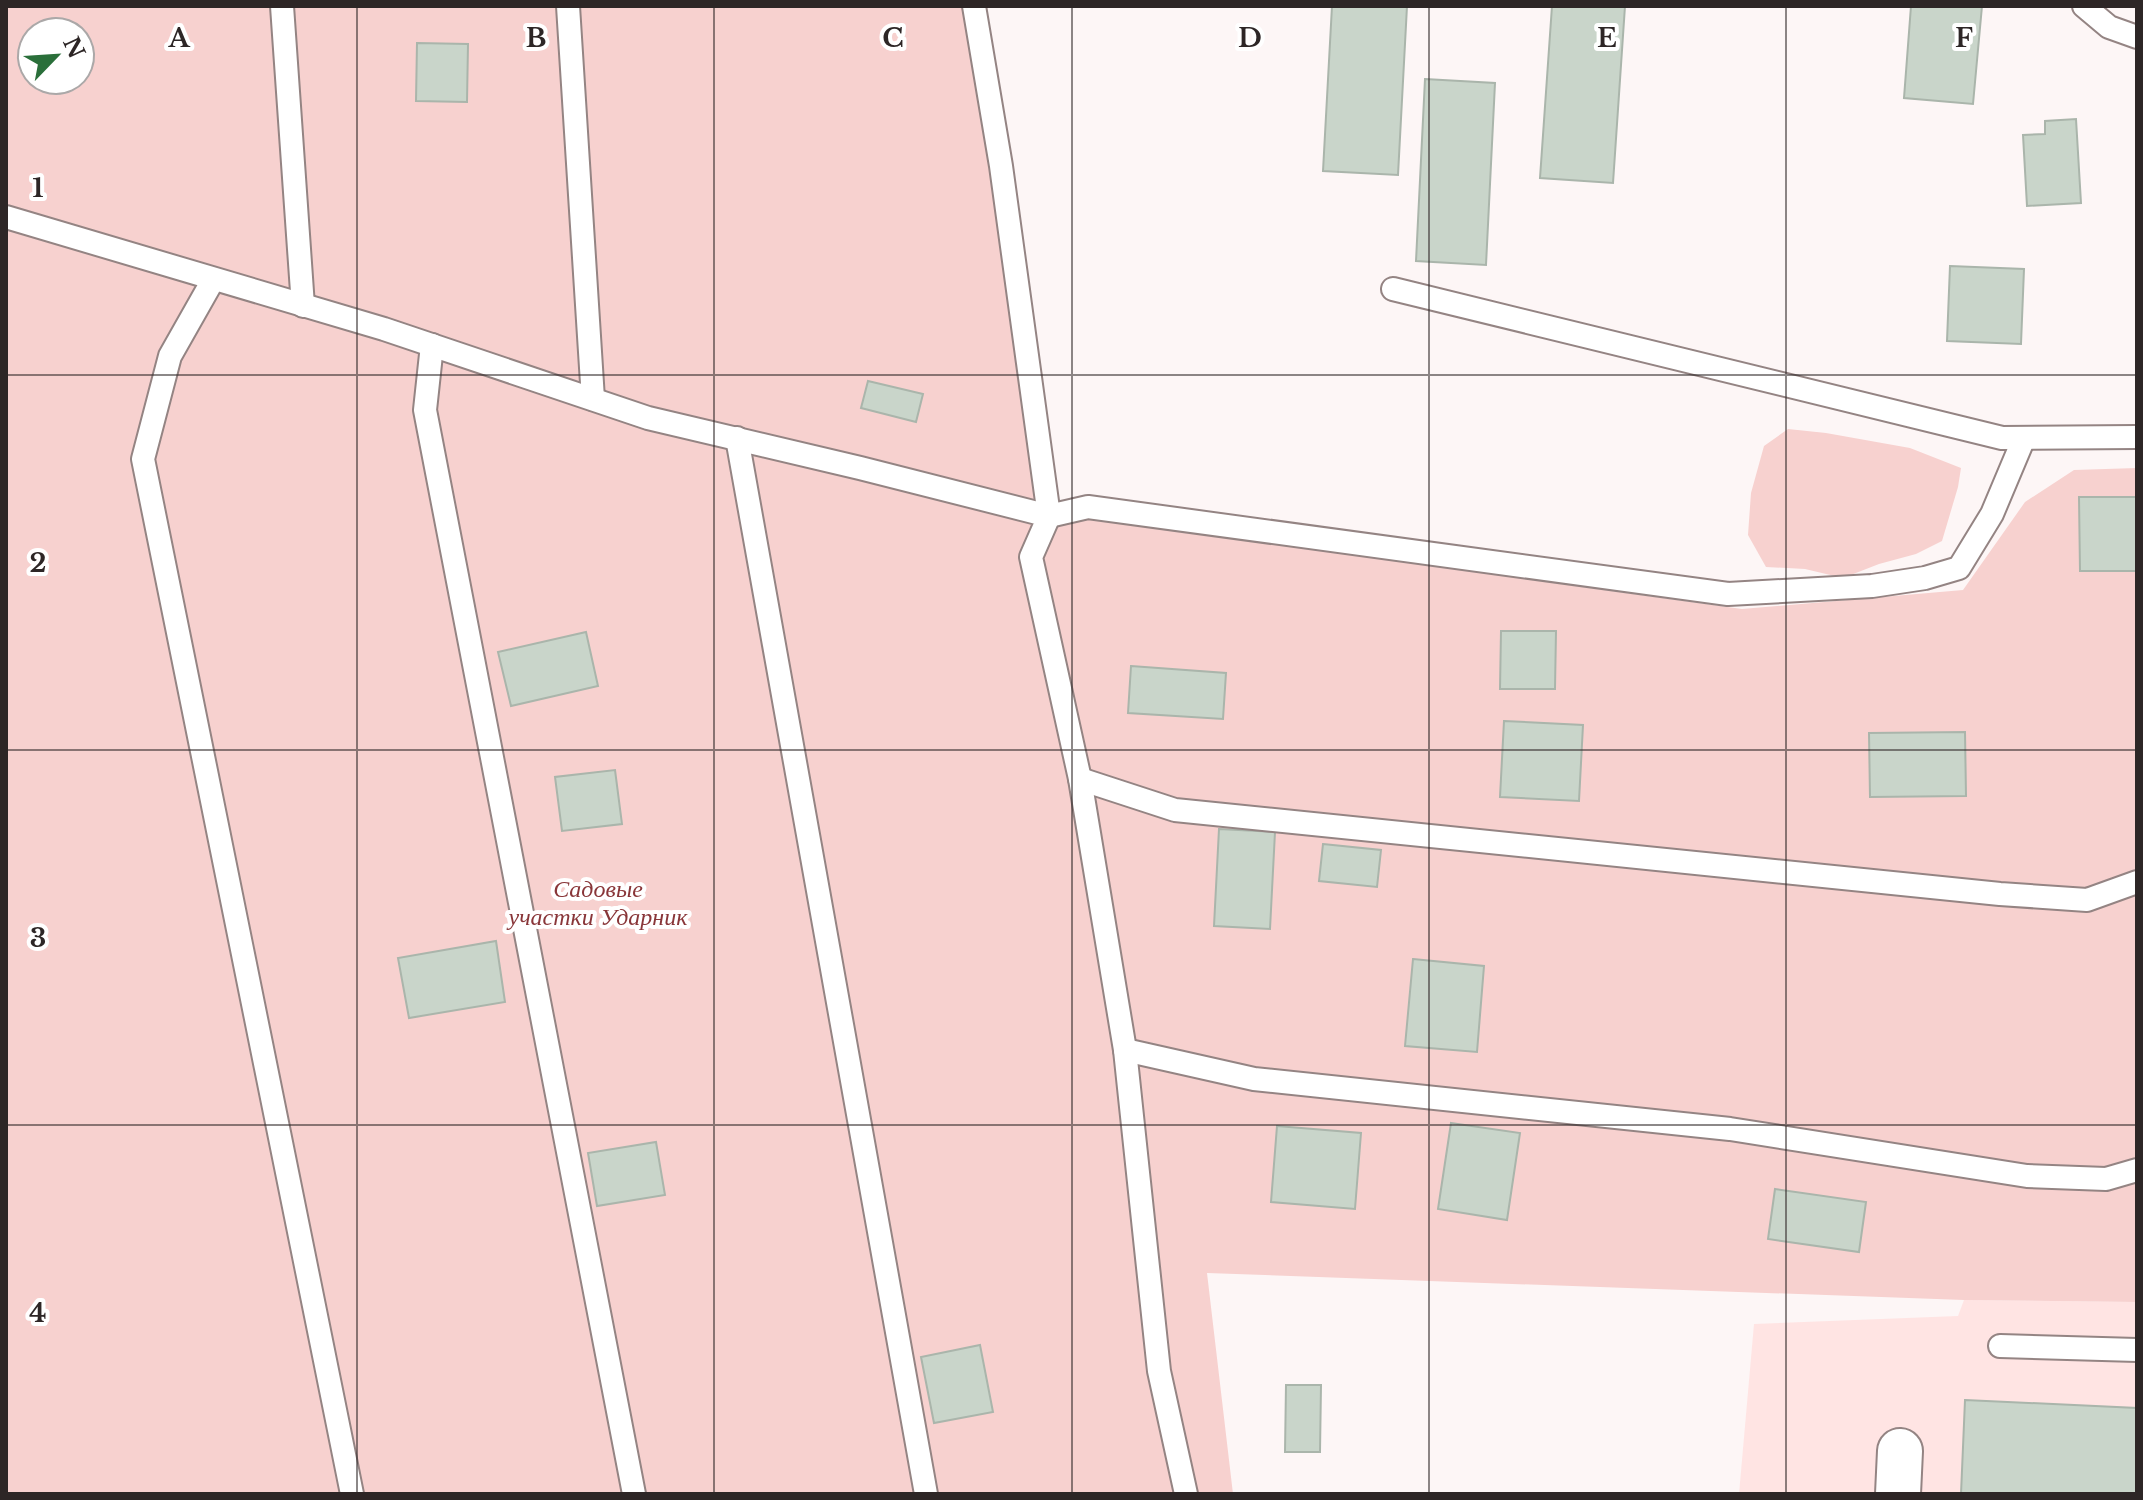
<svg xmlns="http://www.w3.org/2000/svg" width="2143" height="1500" font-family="'Libre Baskerville',serif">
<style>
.built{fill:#ffe4e3}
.green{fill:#f7d1cf;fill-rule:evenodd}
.building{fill:#c9d5ca;stroke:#aab5ab;stroke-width:2}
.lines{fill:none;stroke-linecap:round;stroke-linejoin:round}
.service-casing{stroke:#948483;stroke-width:26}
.minor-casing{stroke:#948483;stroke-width:48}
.service{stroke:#fff;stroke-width:22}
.minor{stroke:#fff;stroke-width:44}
.grid{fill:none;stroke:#2d2626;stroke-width:2;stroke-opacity:0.55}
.labels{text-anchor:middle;stroke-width:8;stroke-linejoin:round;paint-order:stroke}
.park-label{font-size:24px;font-style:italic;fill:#893639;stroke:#fff}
.grid-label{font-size:26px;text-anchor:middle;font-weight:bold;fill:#2d2626;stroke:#fff;stroke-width:8;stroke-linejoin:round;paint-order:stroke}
</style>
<rect width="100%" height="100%" fill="#fdf6f6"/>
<path class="built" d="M1964,1300l173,2v192h-398l15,-170 204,-8z"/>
<g class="green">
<path d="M6,6h959l77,506 700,97 221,-19 62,-88 49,-32 63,-2v834l-173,-2 -757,-27 26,221h-1227zM32,32h48v48h-48z"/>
<path d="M1788,429l38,4 84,15 51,20 -3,19 -16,54 -26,13 -37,10 -36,14 -38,-9 -39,-2 -18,-32 3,-42 13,-47z"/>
</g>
<g class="building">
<path d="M1332,6h75l-9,169 -75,-4z"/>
<path d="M1552,6h73l-12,177 -73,-5z"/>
<path d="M1911,6h71l-9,98 -69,-6z"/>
<path d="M417,43l51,1 -1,58 -51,-1z"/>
<path d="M1425,79l70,4 -9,182 -70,-4z"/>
<path d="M2076,119l5,84 -54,3 -4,-71 22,-1v-13z"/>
<path d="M1950,266l74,3 -3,75 -74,-3z"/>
<path d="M868,381l55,13 -7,28 -55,-14z"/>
<path d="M2079,497h58v74h-57z"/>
<path d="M1501,631h55l-1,58h-55z"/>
<path d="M586,632l12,54 -87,20 -13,-54z"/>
<path d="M1131,666l95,7 -3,46 -95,-6z"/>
<path d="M1504,721l79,4 -4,76 -79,-4z"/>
<path d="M1965,732l1,64 -96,1 -1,-64z"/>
<path d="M615,770l7,54 -60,7 -7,-54z"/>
<path d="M1219,829l56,3 -5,97 -56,-3z"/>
<path d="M1323,844l58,6 -4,37 -58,-6z"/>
<path d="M496,941l9,61 -96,16 -11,-60z"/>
<path d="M1413,959l71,7 -7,86 -72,-6z"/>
<path d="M1451,1123l69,10 -13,87 -69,-11z"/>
<path d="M1277,1126l84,7 -6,76 -84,-7z"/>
<path d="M656,1142l9,53 -68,11 -9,-53z"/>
<path d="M1775,1189l91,13 -7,50 -91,-13z"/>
<path d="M980,1345l13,67 -59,11 -13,-66z"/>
<path d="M1286,1385h35l-1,67h-35z"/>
<path d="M1965,1400l172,8v86h-176z"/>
</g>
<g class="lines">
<defs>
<g id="service">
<path d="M282,6l21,300"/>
<path d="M568,6l25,393"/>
<path d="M974,6l27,160 48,350 39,-9 640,87 144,-8 53,-8 34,-10 33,-54 32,-76"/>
<path d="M2084,6l25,21 28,10"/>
<path d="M6,217l378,112 264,89 212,50 189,48 -18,41 49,222 45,271 34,321 27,123"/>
<path d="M213,280l-43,76 -27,103 209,1035"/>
<path d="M1393,289l609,149 135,-1"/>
<path d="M432,345l-7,65 209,1084"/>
<path d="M737,438l189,1056"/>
<path d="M1080,779l95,31 825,84 87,6 50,-18"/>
<path d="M1125,1050l129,29 476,50 297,47 79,3 31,-9"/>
<path d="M2000,1346l137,4"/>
</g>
<path id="minor" d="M1898,1494l2,-43"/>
</defs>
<use href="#service" class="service-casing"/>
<use href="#minor" class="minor-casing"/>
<use href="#service" class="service"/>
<use href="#minor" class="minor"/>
</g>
<path class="grid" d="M357,6v1488M714,6v1488M1072,6v1488M1429,6v1488M1786,6v1488M6,375h2131M6,750h2131M6,1125h2131"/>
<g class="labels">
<g class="park-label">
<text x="598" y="897">Садовые<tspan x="598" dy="28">участки Ударник</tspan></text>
</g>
</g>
<g class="grid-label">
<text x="179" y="47">A</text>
<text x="536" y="47">B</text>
<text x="893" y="47">C</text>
<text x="1250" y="47">D</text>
<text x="1607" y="47">E</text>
<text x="1964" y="47">F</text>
<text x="38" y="197">1</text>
<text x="38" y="572">2</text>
<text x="38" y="947">3</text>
<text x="38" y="1322">4</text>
</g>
<rect width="2143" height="1500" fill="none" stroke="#2d2626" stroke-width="16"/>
<g transform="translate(56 56) rotate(65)"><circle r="38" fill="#ffffff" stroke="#aba8a8" stroke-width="2"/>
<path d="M0-6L14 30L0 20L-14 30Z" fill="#2a6f3a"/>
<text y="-12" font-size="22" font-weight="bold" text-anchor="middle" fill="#2d2626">N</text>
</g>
</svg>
